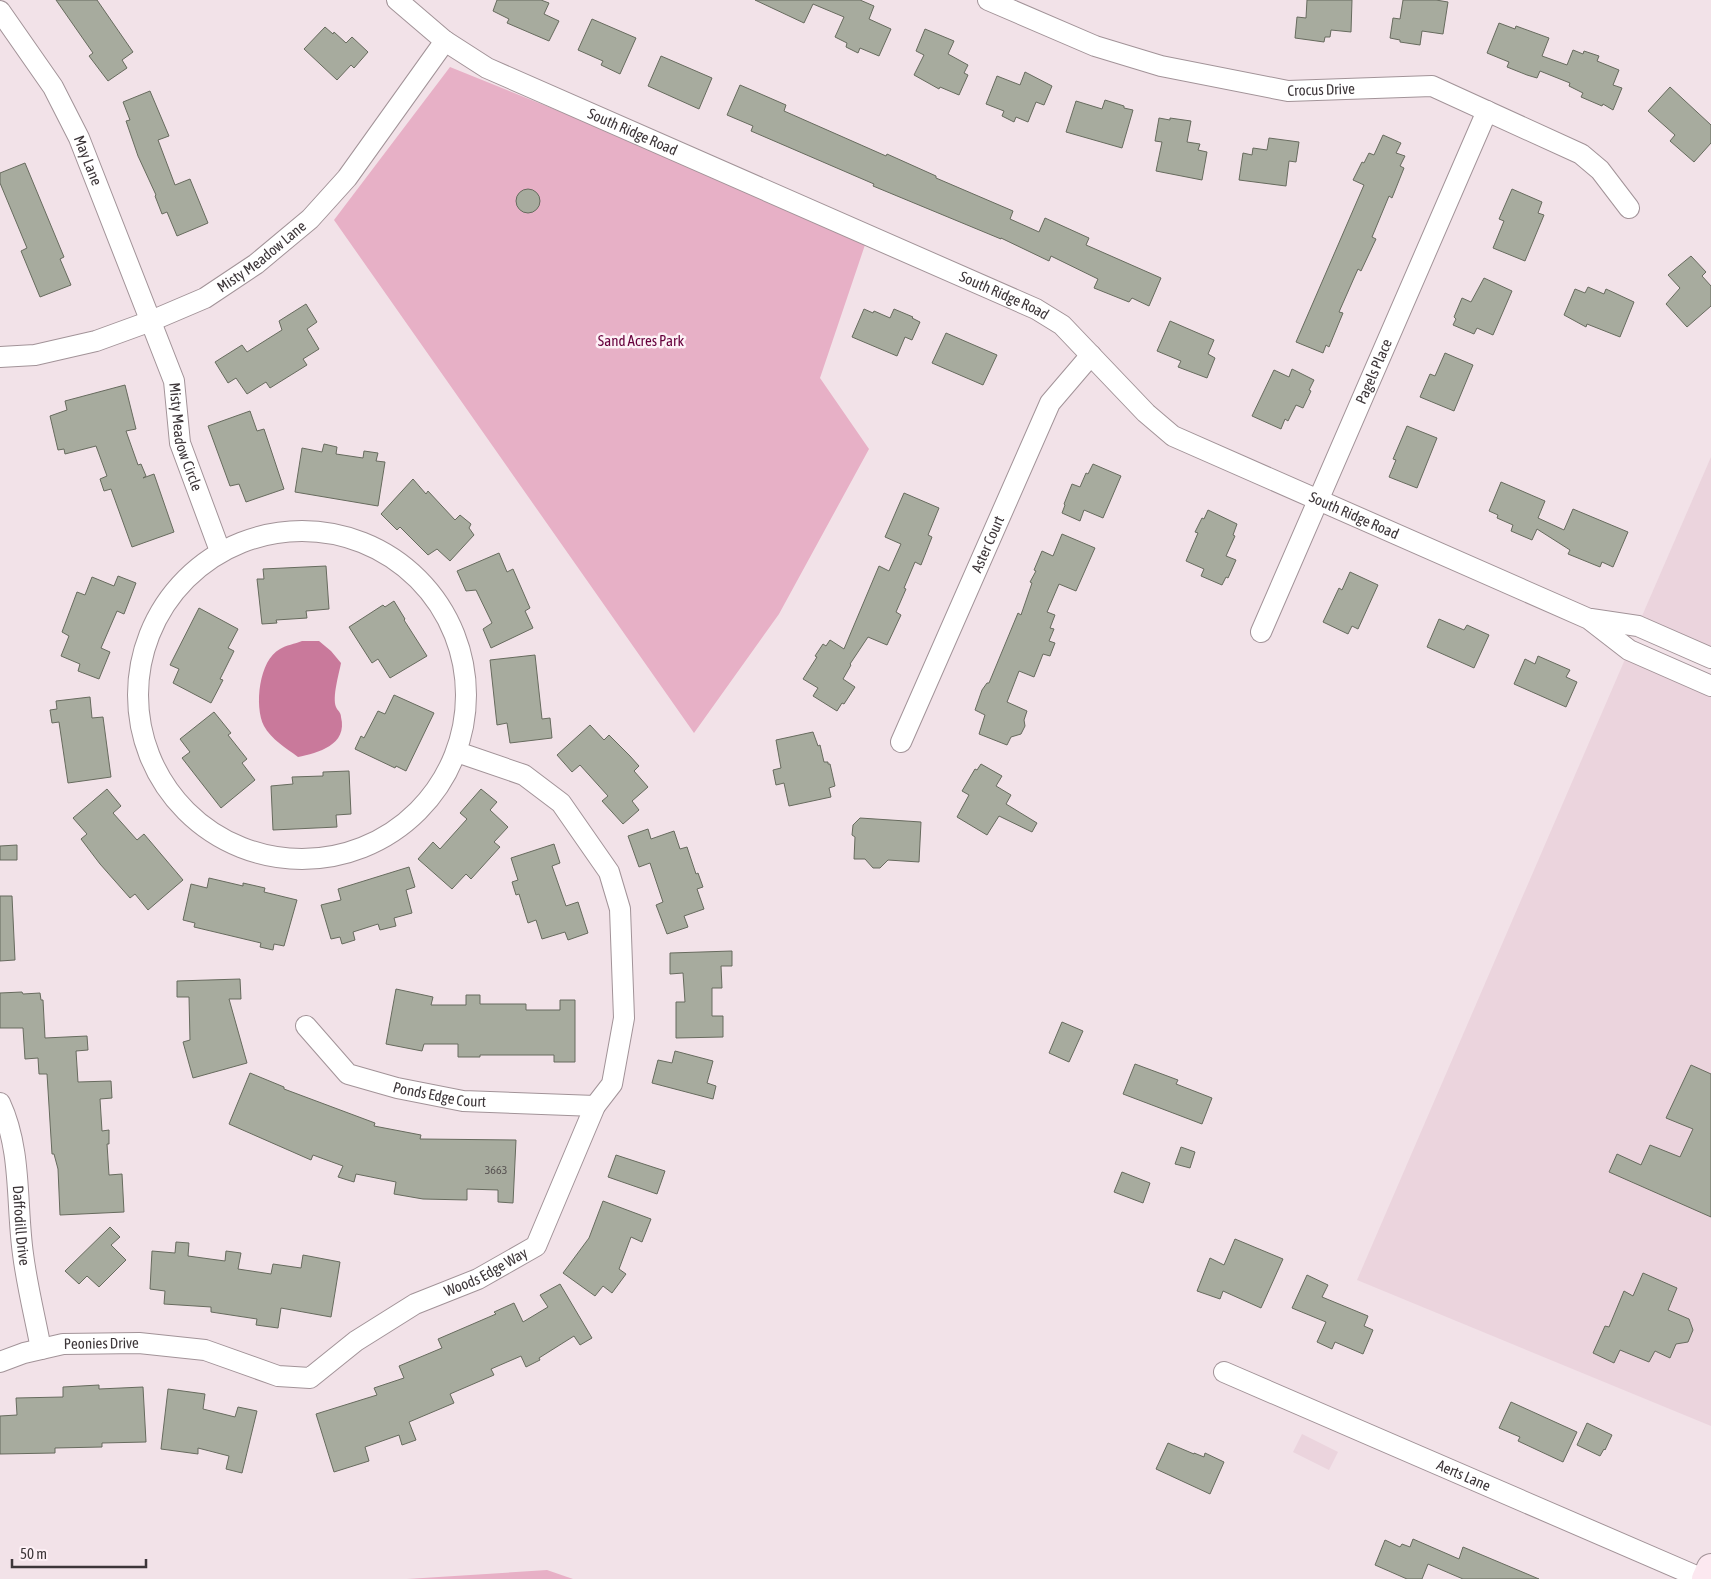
<svg xmlns="http://www.w3.org/2000/svg" width="1711" height="1579" font-family="'Asap Condensed',sans-serif">
<style>
.built{fill:#ebd4dd}
.green{fill:#e7b0c6}
.water{fill:#c9799b}
.building{fill:#a7ab9e;stroke:#676b5e}
.lines{fill:none;stroke-linecap:round;stroke-linejoin:round}
.street-casing{stroke:#a29398;stroke-width:22}
.secondary-casing{stroke:#a29398;stroke-width:30}
.street{stroke:#fff;stroke-width:20}
.secondary{stroke:#fce8f0;stroke-width:28}
.labels{text-anchor:middle;stroke-width:5;stroke-linejoin:round;paint-order:stroke}
.number-label{font-size:12px;fill:#585352}
.street-label{font-size:15px;fill:#3d3639;stroke:#fdf0f5}
.park-label{font-size:15px;fill:#67023d;stroke:#fdf0f5}
</style>
<rect width="100%" height="100%" fill="#f2e2e8"/>
<g class="built">
<path d="M1711,457v191l-69,-32z"/>
<path d="M1629,650l82,36v740l-354,-146z"/>
<path d="M1302,1434l36,18 -9,18 -36,-18z"/>
</g>
<g class="green">
<path d="M450,67l418,169 -48,142 49,71 -90,165 -85,119 -360,-513z"/>
<path d="M547,1570l26,9h-166z"/>
</g>
<path class="water" d="M302,641h17l12,10 10,12c-2,11 -9,34 -5,44 1,3 5,5 5,10 7,28 -23,36 -43,40 -12,-9 -27,-18 -34,-31 -10,-20 -5,-66 16,-77 6,-4 15,-5 22,-8z"/>
<g class="building">
<path d="M56,0h41l36,52 -11,8 5,8 -19,13 -19,-25 4,-3z"/>
<path d="M497,0h44l8,3 -5,11 15,7 -10,20 -42,-18 2,-4 -16,-8z"/>
<path d="M755,0h105l14,6 -5,13 22,10 -12,27 -19,-8 -2,5 -12,-6 1,-4 -12,-6 9,-20 -31,-13 -9,19z"/>
<path d="M1307,0h45l-1,32 -20,-2 -1,7h-5l-1,5 -29,-4 2,-21 9,1z"/>
<path d="M1403,0h33l12,2 -5,32 -21,-3 -2,14 -20,-3v-2l-10,-2 3,-20 7,1z"/>
<path d="M592,19l44,19 -16,36 -19,-9 2,-4 -25,-11z"/>
<path d="M1499,23l16,6 1,-3 33,12 -7,18 25,9 6,-15 10,4 1,-3 15,5 -2,5 22,9 -6,15 9,3 -9,22 -10,-6 -1,2 -21,-9 2,-4 -14,-7 1,-3 -30,-12 -3,7 -10,-3 -20,-8 2,-5 -22,-9z"/>
<path d="M325,27l8,7 1,-2 12,11 6,-6 16,15 -14,16 -3,-3 -14,15 -33,-31z"/>
<path d="M925,29l29,12 -6,13 20,11 -4,8 4,2 -9,20 -19,-8 -1,2 -25,-14 10,-20 -8,-4z"/>
<path d="M661,56l51,22 -13,31 -51,-23z"/>
<path d="M1025,72l27,14 -8,19 -8,-3 -8,20 -12,-5 -2,5 -12,-6 2,-5 -18,-7 11,-28 23,9z"/>
<path d="M740,85l46,20 -2,6 102,45 1,-2 49,22v2l77,33 -3,8 29,13 6,-14 44,20 -3,7 75,33 -12,28 -17,-8 -3,4 -35,-14 4,-9 -47,-23 -2,5 -48,-23v1l-128,-53 1,-2 -123,-53 2,-5 -26,-11z"/>
<path d="M1670,87l41,38v18l-17,19 -24,-21 5,-6 -27,-24z"/>
<path d="M150,91l19,45 -11,4 17,45 15,-6 18,44 -31,13 -10,-24 -5,2 -7,-18 1,-1 -18,-39 -12,-35 4,-1 -7,-18z"/>
<path d="M1105,100l19,6v2l9,2 -11,38 -56,-16 10,-31 26,8z"/>
<path d="M1159,118l11,2v-2l21,3 -4,21 13,2 -2,6 9,2 -5,28 -46,-9 6,-29 -7,-1z"/>
<path d="M1383,135l18,8 -5,10 9,3 -5,10 4,2 -12,30 -3,-2 -17,41 4,2 -15,32 -3,-2 -4,9 -15,34 4,1 -14,34 -3,-2 -3,8 -27,-11 68,-157 -11,-5 9,-18 2,1 5,-10 5,2z"/>
<path d="M1269,138l30,4 -3,20 -7,-1 -3,25 -47,-6 4,-27 9,2 1,-7 14,2z"/>
<path d="M25,163l39,94 -4,2 11,26 -31,12 -19,-46 6,-3 -27,-65v-10z"/>
<path d="M1512,189l30,13 -4,11 6,2 -19,46 -32,-13 11,-27 -5,-2z"/>
<circle cx="528" cy="201" r="12"/>
<path d="M1691,256l15,16 -4,4 9,10v20l-24,21 -21,-23 14,-16 -12,-13z"/>
<path d="M1484,278l28,13 -19,44 -16,-7 -3,6 -21,-9 3,-6 -2,-2 8,-19 9,4z"/>
<path d="M1588,287l16,7 2,-5 28,13 -14,35 -33,-13 -1,3 -22,-12 11,-26 10,4z"/>
<path d="M306,304l11,18 -10,7 12,20 -16,10 4,6 -37,23 -4,-6 -19,12 -11,-16 -8,5 -13,-21 27,-17 5,7 35,-22 -3,-9z"/>
<path d="M864,309l9,4 1,-2 16,7 4,-9 19,8 -1,1 8,4 -8,18 -7,-3 -8,19 -45,-19z"/>
<path d="M1170,321l44,19 -6,14 7,4 -8,20 -29,-11 3,-6 -24,-10z"/>
<path d="M946,333l51,22 -14,30 -51,-22z"/>
<path d="M1445,353l28,12 -19,46 -34,-14 10,-23 5,2z"/>
<path d="M1292,369l22,11 -5,10 2,1 -8,17 -7,-3 -8,16 -3,-2 -4,10 -29,-13 22,-46 15,7z"/>
<path d="M125,385l11,44 -10,2 12,34 3,-1 5,12 -3,2 11,-4 20,58 -42,15 -21,-58 -7,2 -4,-12 7,-3 -11,-30 -31,8 -1,-5 -6,1 -8,-34 17,-6 -2,-9z"/>
<path d="M250,411l7,20 7,-2 20,60 -38,13 -7,-18 -9,2 -22,-60z"/>
<path d="M1407,426l30,12 -20,50 -28,-11 7,-17 -3,-1z"/>
<path d="M324,444l13,3 -1,7 27,4 1,-7 14,2 -2,8 9,1 -7,44 -83,-14 7,-44 20,4z"/>
<path d="M1093,464l28,12 -18,42 -19,-8 -4,11 -18,-8 3,-8 -1,-1 8,-20 8,3 6,-14 2,1z"/>
<path d="M413,479l13,15 2,-3 27,29 5,-5 11,9 -2,4 5,7 -24,26 -13,-12 -9,6 -28,-28 -3,3 -16,-16z"/>
<path d="M1501,482l44,19 -7,17 26,12 9,-21 55,23 -15,35 -11,-5 -2,5 -32,-13 2,-4 -33,-21 -5,11 -21,-9 2,-6 -16,-7 1,-3 -9,-4z"/>
<path d="M904,493l35,15 -11,27 4,2 -11,28 -6,-3 -11,26 2,1 -10,23 5,3 -14,30 -19,-8 -18,27 1,1 -8,14 12,8 -11,17 -2,-1 -5,8 -24,-15 5,-8 -15,-9 14,-22 -2,-1 8,-12 3,2 4,-6 14,9 35,-83 10,5 12,-27 -16,-7z"/>
<path d="M1208,510l29,14 -4,11 2,1 -9,20 10,4 -8,18 -2,-1 -4,8 -21,-9 3,-7 -18,-8 12,-28 -3,-1 7,-14 2,1z"/>
<path d="M1062,534l33,14 -19,43 -17,-7 -12,28 8,3 -5,13 4,1 -5,12 6,2 -5,13 -7,-2 -9,23 -15,-6 -12,31 20,9 -3,9 1,6 -4,8 -10,3 -4,8 -28,-11 6,-19 -10,-5 7,-20 5,-7h2l29,-70 3,2 11,-32 -2,-1 6,-11 -2,-1 8,-19 11,5z"/>
<path d="M499,553l8,19 6,-3 17,39 -5,3 8,17 -42,20 -8,-19 9,-6 -16,-33 -10,1 -9,-20z"/>
<path d="M326,566l3,43 -23,2 1,7 -31,2 1,3 -15,1 -5,-45h7l-1,-10z"/>
<path d="M1350,572l28,13 -20,44 -6,-3 -4,8 -25,-12 16,-34 3,2z"/>
<path d="M118,576l18,7 -12,31 -7,-3 -16,37 9,4 -11,27 -21,-8 2,-7 -19,-8 8,-20 -7,-4 15,-40 8,3 7,-18 22,9z"/>
<path d="M394,601l11,18 -1,1 23,36 -37,22 -12,-19 -6,4 -23,-36 34,-22 2,2z"/>
<path d="M199,608l39,21 -10,19 6,3 -14,28 3,1 -12,23 -38,-20 6,-14 -9,-4z"/>
<path d="M1439,619l25,11 3,-5 22,10 -15,33 -47,-21z"/>
<path d="M535,655l7,64 8,-1 2,20 -42,5 -3,-20 -10,2 -7,-65z"/>
<path d="M1538,656l32,14 -4,7 11,5 -11,25 -52,-23 11,-25 10,5z"/>
<path d="M394,695l40,18 -28,58 -10,-5 -1,2 -40,-19 6,-13 3,2 14,-27 7,3z"/>
<path d="M90,697l2,21 11,-1 8,60 -43,6 -9,-61 -7,1 -2,-13 7,-1 -1,-8z"/>
<path d="M214,712l17,21 -3,2 19,24 -5,4 13,17 -34,28 -39,-50 8,-6 -10,-13z"/>
<path d="M590,725l14,15 5,-5 21,21 9,10 -5,5 14,16 -16,14 7,9 -16,14 -21,-23 6,-5 -28,-31 -8,7 -15,-17z"/>
<path d="M813,732l5,14 2,-1 4,17h4v2h2l5,22 -6,2 2,9 -42,9 -5,-23 -8,2 -3,-15 8,-2 -5,-28z"/>
<path d="M981,764l21,12 -6,10 15,9 -5,9 31,19 -5,9 -33,-16 -12,19 -30,-18 12,-22 -7,-4 13,-22 2,1z"/>
<path d="M349,771l2,43 -15,1 1,12 -64,3 -2,-44 22,-2 -1,-7 31,-1v-4z"/>
<path d="M107,789l14,17 -8,7 24,27 7,-6 39,46 -35,30 -13,-16 -5,4 -30,-34 -19,-25 6,-5 -14,-16z"/>
<path d="M481,789l16,13 -7,8 18,17 -14,15 6,5 -29,32 -5,-5 -14,15 -34,-30 15,-17 7,7 27,-30 -7,-6z"/>
<path d="M860,818l61,4 -2,40 -31,-2 -8,8h-7l-8,-9h-11l1,-22 -3,-2 1,-10z"/>
<path d="M648,829l3,10 23,-8 6,18 7,-2 9,27 2,-1 5,14 -6,2 7,20 -20,7 4,11 -21,7 -11,-29 7,-3 -13,-39 -11,4 -11,-31z"/>
<path d="M554,844l6,19 -8,3 14,40 12,-4 10,31 -20,7 -3,-8 -23,7 -6,-19 -8,3 -9,-29 -3,1 -4,-13 6,-2 -7,-22z"/>
<path d="M17,845v15h-17v-14z"/>
<path d="M409,867l6,20 -9,3 6,23 -18,5 2,8 -16,4 -2,-6 -25,8 2,8 -13,4 -2,-7 -9,2 -10,-34 20,-5 -3,-11z"/>
<path d="M209,878l34,8v-3l22,5 -1,4 33,8 -13,46 -10,-2 -1,6 -13,-3 1,-4 -67,-16 1,-4 -12,-3 8,-36 16,4z"/>
<path d="M0,896h12l3,64 -15,1z"/>
<path d="M732,951v15h-11l1,22h-10v28h11v21l-47,1v-36h9l-2,-29 -13,1v-21z"/>
<path d="M240,979l1,20h-12l18,64 -54,15 -10,-36 7,-2 -1,-43h-12v-16z"/>
<path d="M396,989l37,8 -2,8h35v-10h14v9h46v6h34v-10h15v62h-21v-7h-74v2h-22v-13h-34l-2,7 -36,-7z"/>
<path d="M22,992l1,2 17,-1 1,7h2l2,38 42,-2 1,14 -12,1 2,31 33,-1 1,17 -12,1 2,32 7,-1v14h-2l2,31 13,-1 2,38 -64,3 -2,-46 -4,-15h-2l-5,-80h-8l-1,-16 -13,1 -2,-31h-23v-35z"/>
<path d="M1062,1022l21,9 -14,31 -20,-9z"/>
<path d="M675,1051l38,10 -6,22 9,3 -3,13 -61,-16 6,-23 14,3z"/>
<path d="M1135,1064l43,16 -2,4 36,14 -10,26 -79,-30z"/>
<path d="M1691,1065l20,9v143l-102,-45 8,-18 24,11 9,-20 30,12 13,-28 -27,-11z"/>
<path d="M250,1073l34,14v2l91,34 -1,3 47,9 -1,4 96,1 -3,63 -15,-1v-12l-31,-1v11l-44,-1 -29,-5 2,-12 -40,-8 -2,8 -16,-5 5,-11 -30,-11 -2,5 -82,-36z"/>
<path d="M1181,1147l14,5 -5,16 -15,-4z"/>
<path d="M616,1155l49,16 -8,23 -49,-17z"/>
<path d="M1122,1172l28,11 -7,20 -29,-11z"/>
<path d="M603,1201l48,18 -9,23 -11,-5 -12,32 7,5 -14,19 -9,-7 -8,10 -32,-23 26,-35z"/>
<path d="M110,1227l10,10 -9,8 15,15 -27,27 -12,-11 -8,8 -14,-13z"/>
<path d="M1235,1239l48,20 -22,49 -38,-17 -3,8 -23,-8 13,-33 14,7z"/>
<path d="M176,1242l13,1 -1,13 37,5 1,-10 15,2 -3,16 33,5 2,-10 28,4 2,-13 37,7 -9,55 -50,-9 -3,20 -22,-3 1,-6 -46,-7v-5l-47,-3 1,-13 -15,-2 2,-38 23,2z"/>
<path d="M1643,1273l34,15 -9,22 21,9 4,11 -5,12 -12,2 -6,14 -15,-7 -6,11 -29,-12 -6,13 -21,-10 12,-27 4,1 15,-36 9,5z"/>
<path d="M1307,1275l21,10 -6,12 46,19 -4,10 9,4 -10,24 -28,-12 -3,7 -15,-7 9,-20 -34,-14z"/>
<path d="M560,1284l32,54 -12,7 -6,-9 -35,22 1,2 -14,7 -5,-11 -30,13 3,6 -44,19 4,9 -45,19 7,18 -14,5 -3,-10 -34,12 4,14 -35,11 -18,-58 61,-19 -3,-7 30,-10 -5,-12 43,-18 -4,-9 58,-25 -2,-2 20,-9 9,19 25,-15 -8,-12z"/>
<path d="M99,1385v4l44,-2 3,55 -44,1v4l-47,1v5l-55,1v-38l17,-1 -1,-17 47,-1v-10z"/>
<path d="M168,1389l37,5 -2,15 32,8 3,-10 19,4 -15,62 -16,-4 3,-13 -31,-8v6l-37,-5z"/>
<path d="M1511,1402l66,30 -14,30 -45,-21 2,-4 -21,-9z"/>
<path d="M1587,1423l25,12 -7,15 -1,-1 -4,7 -23,-11z"/>
<path d="M1168,1443l26,11v-1l10,4 1,-4 19,9 -14,32 -54,-25z"/>
<path d="M1413,1539l46,20 4,-12 76,32h-76l-35,-15 -6,15h-15l-32,-14 10,-25 15,7 2,-3 8,3z"/>
</g>
<g class="lines">
<defs>
<g id="street">
<path id="s1" d="M397,0l48,41 42,27 549,241 26,16 84,88 27,23 416,183 40,31 82,36"/>
<path id="s2" d="M988,0l107,46 66,20 127,25 144,-5 149,68 19,16 29,38"/>
<path id="s3" d="M0,11l53,76 26,51 95,243 6,62 40,108"/>
<path id="s4" d="M0,357l35,-2 61,-14 55,-20 54,-23 51,-34 54,-45 37,-41 98,-137"/>
<circle cx="302" cy="695" r="164"/>
<path d="M1591,619l47,7 73,32"/>
<path id="s5" d="M1261,632l226,-521"/>
<path id="s6" d="M901,742l149,-339 41,-48"/>
<path id="s7" d="M306,1026l42,48 49,14 66,13 132,5"/>
<path id="s8" d="M0,1103c22,47 16,101 23,151 4,32 12,63 18,95"/>
<path id="s9" d="M0,1362l24,-9 39,-9 76,-1 66,7 73,26 32,2 46,-37 59,-37 63,-25 58,-33 59,-140 17,-22 12,-66 -4,-109 -11,-37 -48,-69 -37,-28 -67,-23"/>
<path id="s10" d="M1224,1372l479,207"/>
</g>
<path id="secondary" d="M1706,1579l5,-11"/>
</defs>
<use href="#street" class="street-casing"/>
<use href="#secondary" class="secondary-casing"/>
<use href="#street" class="street"/>
<use href="#secondary" class="secondary"/>
</g>
<g class="labels">
<g class="number-label">
<text x="496" y="1174">3663</text>
</g>
<g class="street-label">
<text dy="5" stroke="none"><textPath href="#s2" startOffset="348">Crocus Drive</textPath></text>
<text dy="5" stroke="none"><textPath href="#s1" startOffset="272">South Ridge Road</textPath></text>
<text dy="5" stroke="none"><textPath href="#s3" startOffset="174">May Lane</textPath></text>
<text dy="5" stroke="none"><textPath href="#s4" startOffset="285">Misty Meadow Lane</textPath></text>
<text dy="5" stroke="none"><textPath href="#s1" startOffset="678">South Ridge Road</textPath></text>
<text dy="5" stroke="none"><textPath href="#s5" startOffset="284">Pagels Place</textPath></text>
<text dy="5" stroke="none"><textPath href="#s3" startOffset="468">Misty Meadow Circle</textPath></text>
<text dy="5" stroke="none"><textPath href="#s1" startOffset="1098">South Ridge Road</textPath></text>
<text dy="5" stroke="none"><textPath href="#s6" startOffset="216">Aster Court</textPath></text>
<text dy="5" stroke="none"><textPath href="#s7" startOffset="158">Ponds Edge Court</textPath></text>
<text dy="5" stroke="none"><textPath href="#s8" startOffset="125">Daffodill Drive</textPath></text>
<text dy="5" stroke="none"><textPath href="#s9" startOffset="524">Woods Edge Way</textPath></text>
<text dy="5" stroke="none"><textPath href="#s9" startOffset="104">Peonies Drive</textPath></text>
<text dy="5" stroke="none"><textPath href="#s10" startOffset="261">Aerts Lane</textPath></text>
</g>
<g class="park-label">
<text x="641" y="346">Sand Acres Park</text>
</g>
</g>
<path d="M12 1559v8h134v-8" fill="none" stroke="#3d3639" stroke-width="2.5"/>
<text x="20" y="1559" font-size="15" fill="#3d3639" stroke="#fdf0f5" stroke-width="4" paint-order="stroke">50 m</text>
</svg>
